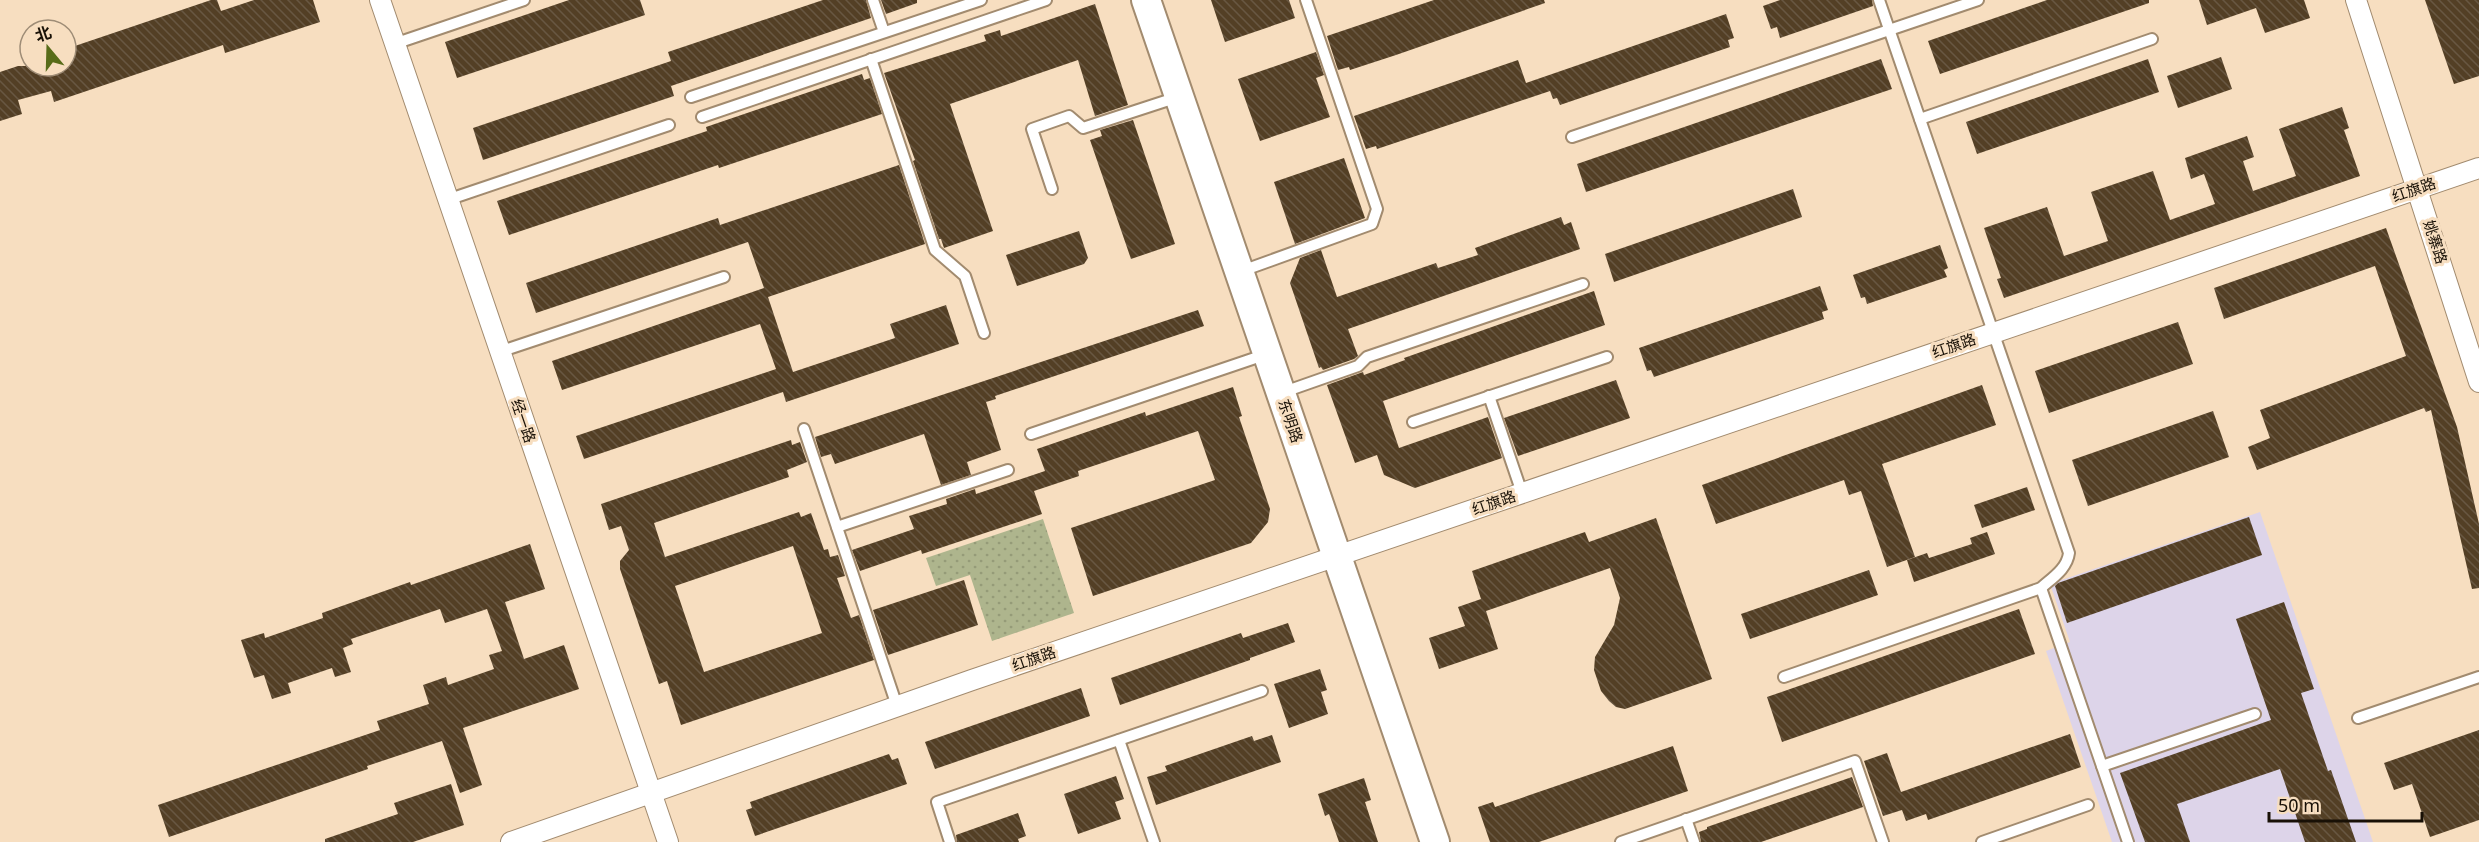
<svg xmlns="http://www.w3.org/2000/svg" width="2479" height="842" font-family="'Noto Sans','Noto Sans SC',sans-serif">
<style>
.education{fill:#ddd4e9}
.grass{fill:url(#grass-dots)}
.building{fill:url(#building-back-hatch);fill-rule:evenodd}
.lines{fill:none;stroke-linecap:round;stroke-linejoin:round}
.lane-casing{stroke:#a28b6f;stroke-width:14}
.street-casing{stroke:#a28b6f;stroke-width:22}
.secondary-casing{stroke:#a28b6f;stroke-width:32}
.lane{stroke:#fff;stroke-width:10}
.street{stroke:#fff;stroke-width:20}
.secondary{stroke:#fff;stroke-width:28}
.labels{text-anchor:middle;stroke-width:6;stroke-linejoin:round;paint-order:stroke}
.street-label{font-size:15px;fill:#181006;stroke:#f7dec0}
</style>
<defs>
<pattern id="grass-dots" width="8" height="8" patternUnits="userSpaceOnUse" patternTransform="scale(1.5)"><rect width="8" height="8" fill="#aeb58d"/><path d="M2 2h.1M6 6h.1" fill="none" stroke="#959b78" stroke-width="1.8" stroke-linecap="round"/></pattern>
<pattern id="building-back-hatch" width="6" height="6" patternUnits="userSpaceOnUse" patternTransform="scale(1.5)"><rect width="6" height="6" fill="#533f25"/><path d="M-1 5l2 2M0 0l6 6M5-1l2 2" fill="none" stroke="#685742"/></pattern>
</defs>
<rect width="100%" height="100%" fill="#f7dec0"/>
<path class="education" d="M2260,512l113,330h-261l-66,-191 24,-9 -20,-58z"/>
<path class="grass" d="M1043,519l31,94 -82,28 -22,-66 -34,11 -10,-28z"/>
<g class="building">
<path d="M211,0h6l4,11 33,-11h59l7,22 -95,31 -2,-8 -169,57 -3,-11 -33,9 4,14 -22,7v-49l18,-6h48v-17z"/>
<path d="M569,0h71l5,15 -188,63 -12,-36z"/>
<path d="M823,0h43l5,18 -200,68 3,10 -191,64 -10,-32 198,-67 -3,-9z"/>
<path d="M881,0h36v3l-31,11z"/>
<path d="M1211,0h78l6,18 -70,24z"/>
<path d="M1434,0h110l1,3 -149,52 -46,15 -1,-3 -11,3 -11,-34z"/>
<path d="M1780,0h92l1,6 -93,32 -3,-11 -6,2 -8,-23z"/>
<path d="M2047,0h102v3l-209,71 -12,-33z"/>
<path d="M2199,0h105l6,18 -45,15 -9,-25 -49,17z"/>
<path d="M2425,0h54v76l-25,8z"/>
<path d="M1095,4l33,101 -33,11 -17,-56 -128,44 43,127 -49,17 -3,-9h-2l-26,-78 2,-1 -31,-87 102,-32 -2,-6 16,-5 1,6z"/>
<path d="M1726,14l8,24 -6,2 2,7 -170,58 -3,-7 -4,1 -3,-8 -173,58 -1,-3 -10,3 -12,-33 164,-56 8,23z"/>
<path d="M1316,52l8,23 -8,3 14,39 -70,24 -22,-62z"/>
<path d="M2221,57l11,32 -54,19 -11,-32z"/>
<path d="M1881,59l11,30 -306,103 -9,-28z"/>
<path d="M2148,59l11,33 -182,62 -11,-32z"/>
<path d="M862,74l2,6 6,-2 12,36 -163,54 -1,-3 -209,70 -12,-34 210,-70 -1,-4z"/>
<path d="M2342,107l7,21 -5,2 16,46 -356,122 -7,-19 4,-1 -17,-50 63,-21 17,49 44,-15 -17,-49 62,-21 17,49 45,-16 -11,-30 -13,5 -6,-21 62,-22 7,21 -11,4 10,30 43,-15 -17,-47z"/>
<path d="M1133,120l42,124 -44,15 -41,-119 12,-4 -2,-6z"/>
<path d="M1344,158l21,60 -70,26 -21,-62z"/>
<path d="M899,165l26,79 -157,53 25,75 102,-34 -5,-14 56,-19 13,39 -173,58 -3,-10 -199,67 -8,-23 200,-67 -16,-45 -198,66 -10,-29 212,-73 -16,-46 -212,71 -10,-30 192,-65 2,7z"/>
<path d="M1793,189l9,28 -188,65 -9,-28z"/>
<path d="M1561,217l3,8 7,-3 9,27 -232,80 10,27 -4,3 -31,11 -2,-3 -2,1 -29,-85 10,-25 21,-8 16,47 99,-34 2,5 40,-13 -3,-7z"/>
<path d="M2386,228l71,199 22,97v64l-7,1 -41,-179 -5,2 -2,-4 -167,62 -9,-23 22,-9 -10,-28 146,-54 -31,-90 -151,53 -10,-31z"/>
<path d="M1079,231l9,27 -4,6 -67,22 -11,-31z"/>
<path d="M1940,245l8,23 -4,2 3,7 -80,27 -2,-7 -4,1 -8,-23z"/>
<path d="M1820,286l8,24 -6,2 2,7 -170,58 -3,-7 -4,1 -8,-23z"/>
<path d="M1594,291l11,34 -222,76 16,47 89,-31 14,41 -87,30 -31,-13 -7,-20 -22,8 -28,-78 36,-13 1,3 41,-15 -1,-2z"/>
<path d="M1198,310l6,16 -209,70 1,3 -10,3 15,48 -34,12 4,13 -30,10 -17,-51 -89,30 -4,-10 -10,3 -6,-20z"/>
<path d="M2178,322l15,42 -144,49 -14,-42z"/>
<path d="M1616,380l14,38 -112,38 -14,-38z"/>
<path d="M1982,385l14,40 -114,39 33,93 -28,10 -26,-76 -12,4 -5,-15 -128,44 -14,-39z"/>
<path d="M1233,387l9,29 -3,1 31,92 -2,13 -17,21 -158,53 -22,-68 144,-48 -17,-49 -120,40 1,5 -45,15 8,23 -120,40 -1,-4 -61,21 -8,-21 62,-21 -5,-13 38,-12 -1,-5 29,-10 1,5 69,-23 -8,-22 108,-37 1,4z"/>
<path d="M2213,411l16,46 -141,49 -16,-46z"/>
<path d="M791,440l1,5 8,-3 7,20 -20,8 2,7 -135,46 11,34 134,-45 2,5 10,-4 13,37 4,-1 2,8 8,-2 7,21 -8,2 14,40 8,-3 15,45 -193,65 -14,-44 -8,3 -39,-115v-8l9,-11 -8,-24 -12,4 -8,-26zM793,546l29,87 -118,39 -29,-86z"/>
<path d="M2027,487l8,23 -53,18 -8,-23z"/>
<path d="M2249,517l13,38 -195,68 -12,-37 3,-3z"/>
<path d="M1656,518l56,161 -87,30 -9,-2 -7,-6 -8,-10 -7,-21 1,-13 19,-32 6,-27 -10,-30 -124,43 12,38 -59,20 -10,-31 36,-12 -7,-19 23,-8 -9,-28 113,-39 4,10z"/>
<path d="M1987,532l8,22 -81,28 -7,-22 20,-7 2,5 43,-14 -2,-6z"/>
<path d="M530,544l15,45 -40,13 19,57 40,-14 15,44 -116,39 19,57 -22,8 -18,-52 -75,25 1,3 -199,68 -11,-32 222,-75 -3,-9 52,-17 -6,-19 23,-8 2,8 46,-16 -5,-14 13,-4 -15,-42 -42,14 -5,-14 -89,30 2,5 -10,4 8,24 -16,5 -3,-9 -44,15 3,10 -19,6 -8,-24 -10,3 -13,-38 23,-7 1,5 58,-20 -1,-5 88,-31 1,3z"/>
<path d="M1869,570l9,25 -128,44 -9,-25z"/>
<path d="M964,580l14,45 -90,30 -15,-45z"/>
<path d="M2284,602l30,87 -13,4 27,78 3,-1 25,72h-51l-25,-73 -103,35 13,38h-45l-25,-69 151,-53 -35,-101z"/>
<path d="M2019,609l16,45 -253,88 -15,-45z"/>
<path d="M1288,623l7,19 -45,16v2l-130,45 -9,-27 130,-45 2,5z"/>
<path d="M1320,669l7,21 -6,2 7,22 -39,14 -15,-44z"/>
<path d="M1081,688l9,28 -155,53 -10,-27z"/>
<path d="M2479,730v90l-49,17 -18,-53 -18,6 -10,-27z"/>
<path d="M2070,734l11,33 -153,53 -2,-6 -20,7 -4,-11 -19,6 -19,-55 23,-8 14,39z"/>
<path d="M1272,735l9,27 -125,43 -9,-28 20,-6 -2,-5 87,-30 2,5z"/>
<path d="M1673,746l15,45 -149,51h-49l-12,-35 15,-5 2,5z"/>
<path d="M889,754l3,6 6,-2 9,26 -152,52 -9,-26 6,-2 -2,-6z"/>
<path d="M1116,776l8,23 -9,3 6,17 -43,15 -14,-40z"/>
<path d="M1852,777l11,30 -102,35h-60l-2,-10 8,-3v-2z"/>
<path d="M1364,778l7,22 -6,2 13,40h-39l-10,-28 -4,2 -7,-22z"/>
<path d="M451,784l13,41 -51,17h-88v-3l73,-25 -4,-11z"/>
<path d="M1018,813l8,23 -8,3 1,3h-62l-1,-7z"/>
</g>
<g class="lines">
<defs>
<g id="lane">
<path d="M873,0l11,32"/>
<path d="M394,44l130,-44"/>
<path d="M871,59l64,191 30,26 19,57"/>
<path d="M691,97l290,-97"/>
<path d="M702,117l344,-117"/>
<path d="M1920,119l232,-80"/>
<path d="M1572,137l406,-137"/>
<path d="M1052,189l-20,-60 37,-13 14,12 95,-31"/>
<path d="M447,200l222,-75"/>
<path d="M1239,272l133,-48 5,-15 -71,-209"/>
<path d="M499,352l225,-75"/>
<path d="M1281,393l77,-27 9,-9 216,-73"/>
<path d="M1489,396l33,97"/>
<path d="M1413,422l194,-65"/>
<path d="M804,429l93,277"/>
<path d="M1031,434l236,-80"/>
<path d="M837,527l171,-57"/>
<path d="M2041,588l87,254"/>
<path d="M1784,677l257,-89c11,-10 26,-19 28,-35l-190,-553"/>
<path d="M2358,718l121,-41"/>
<path d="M1119,740l35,102"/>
<path d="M2102,766l153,-52"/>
<path d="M1686,819l8,23"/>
<path d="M950,842l-13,-40 325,-111"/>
<path d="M1621,842l234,-81 28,81"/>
<path d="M1982,842l106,-37"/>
</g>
<g id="street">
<path d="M380,0l288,842"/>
<path d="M2356,0l123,382"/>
<path d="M511,842l461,-162 1507,-512"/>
</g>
<path id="secondary" d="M1146,0l289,842"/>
</defs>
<use href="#lane" class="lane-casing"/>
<use href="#street" class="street-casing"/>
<use href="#secondary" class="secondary-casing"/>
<use href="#lane" class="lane"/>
<use href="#street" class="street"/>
<use href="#secondary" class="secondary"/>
</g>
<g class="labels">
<g class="street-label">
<text transform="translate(2414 190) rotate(-19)" y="5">红旗路</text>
<text transform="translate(2435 242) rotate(72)" y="5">姚寨路</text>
<text transform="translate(1954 346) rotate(-19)" y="5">红旗路</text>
<text transform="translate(523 421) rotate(71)" y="5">经一路</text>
<text transform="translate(1290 421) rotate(71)" y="5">东明路</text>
<text transform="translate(1494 503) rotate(-19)" y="5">红旗路</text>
<text transform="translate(1034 659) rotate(-19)" y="5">红旗路</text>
</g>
</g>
<g transform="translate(48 48) rotate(341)"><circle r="28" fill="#f7dec0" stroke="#9e8c76" stroke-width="1.5"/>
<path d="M0-4.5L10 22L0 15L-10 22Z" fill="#586c19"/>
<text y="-9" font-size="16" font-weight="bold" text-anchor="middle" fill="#181006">北</text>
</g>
<path d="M2269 812v9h153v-9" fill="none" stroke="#181006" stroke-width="3"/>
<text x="2278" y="812" font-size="18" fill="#181006" stroke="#f7dec0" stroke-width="4.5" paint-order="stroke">50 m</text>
</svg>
